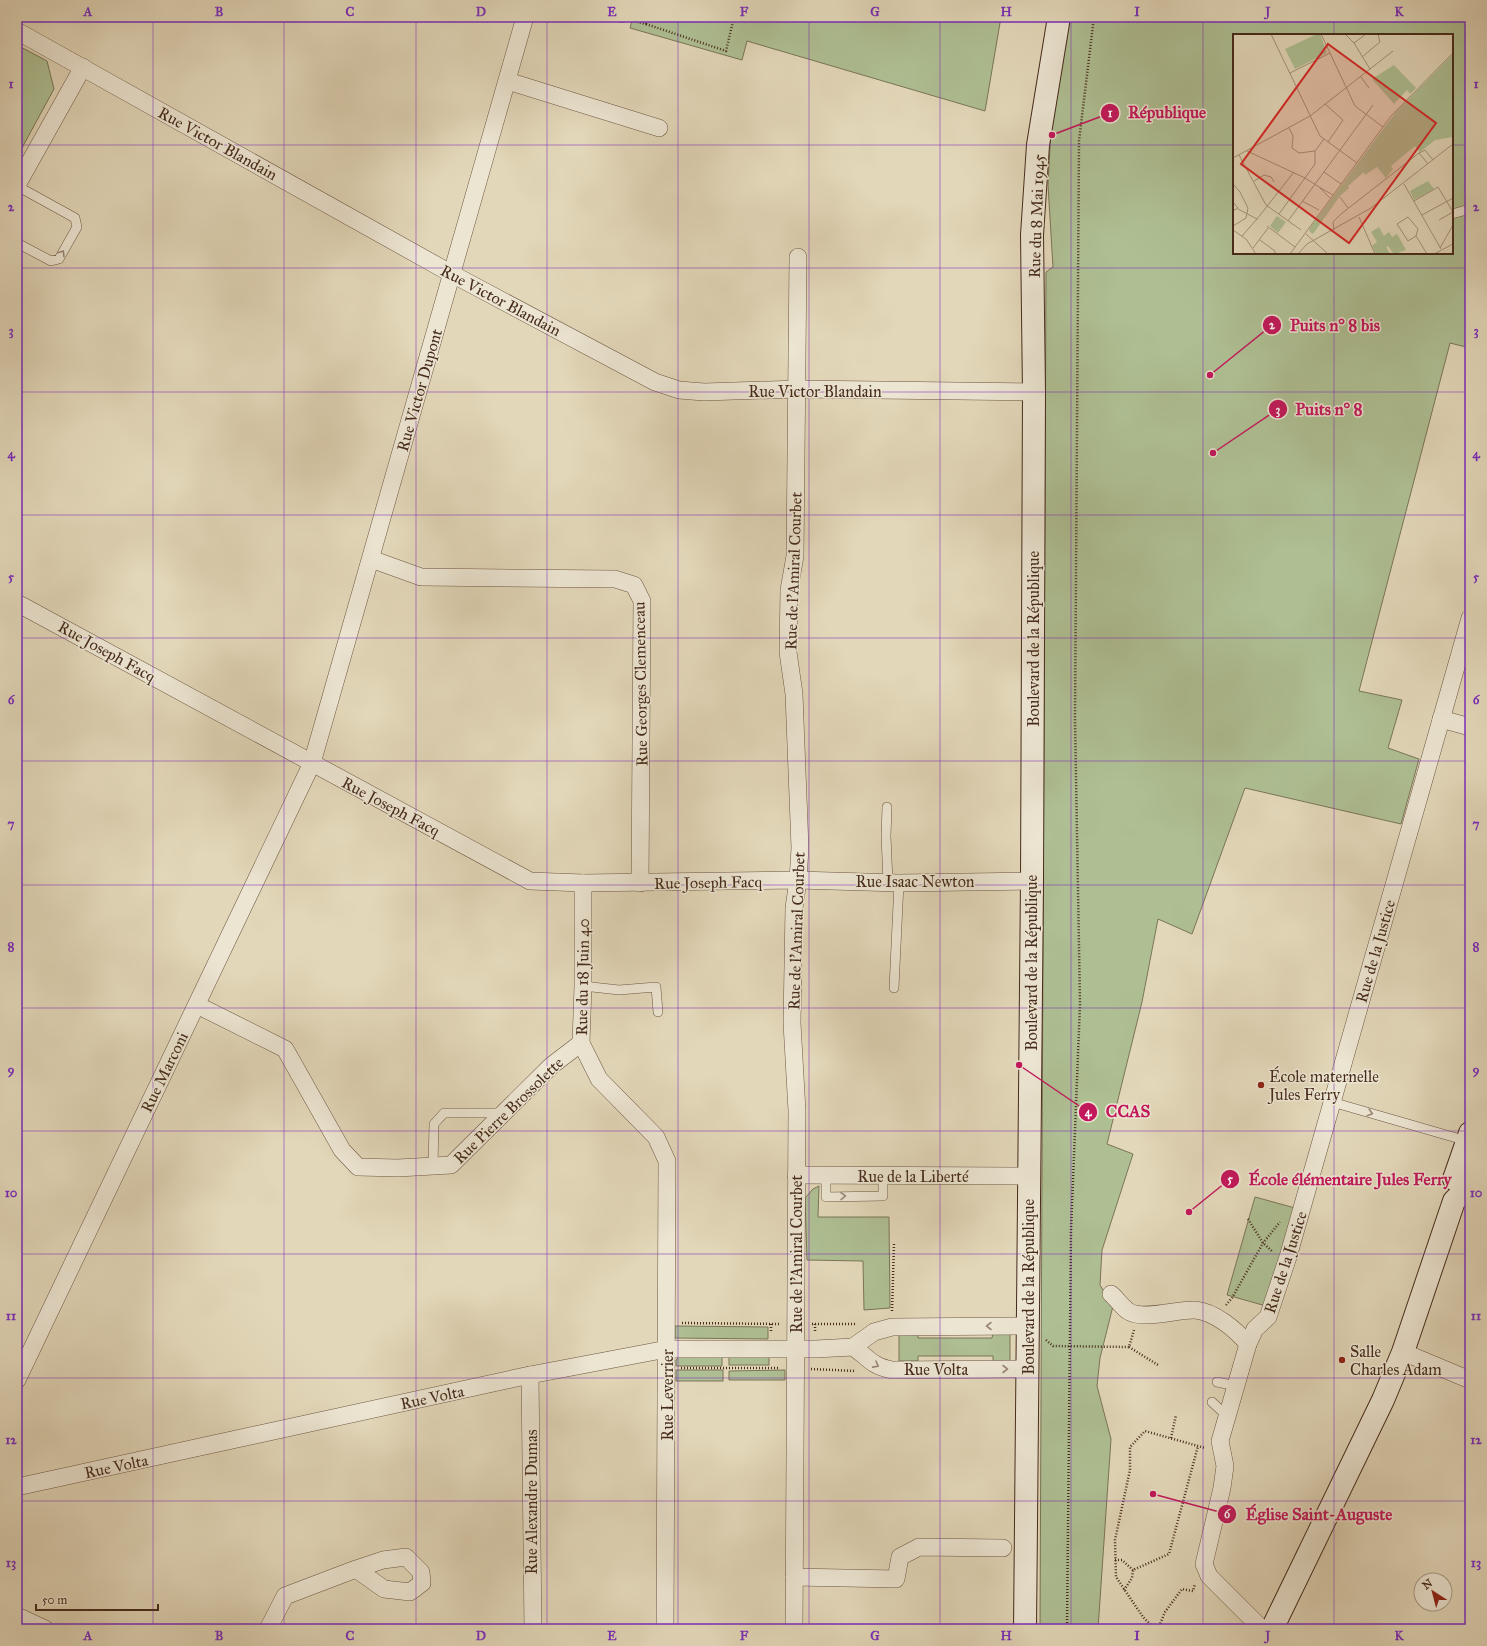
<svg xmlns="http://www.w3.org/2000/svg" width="1487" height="1646" font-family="'IM FELL Great Primer',serif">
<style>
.green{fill:#aebf93;stroke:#7a7557;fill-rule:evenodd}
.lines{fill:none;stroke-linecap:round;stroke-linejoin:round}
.lane-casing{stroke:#6d5642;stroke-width:10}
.street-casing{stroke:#6d5642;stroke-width:18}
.secondary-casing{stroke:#462b1b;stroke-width:24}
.path{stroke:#462b1b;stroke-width:2.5;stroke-dasharray:1 2;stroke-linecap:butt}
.lane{stroke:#ece5d2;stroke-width:9}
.street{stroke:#ece5d2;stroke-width:17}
.secondary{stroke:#ece5d2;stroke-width:22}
.oneway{stroke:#998876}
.grid{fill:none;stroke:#7b2cbf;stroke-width:1;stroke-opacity:0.55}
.poi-dot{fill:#8f2418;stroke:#ece5d2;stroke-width:1.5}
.labels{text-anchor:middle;stroke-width:3;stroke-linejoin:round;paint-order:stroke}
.street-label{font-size:16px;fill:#462b1b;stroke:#ece5d2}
.poi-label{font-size:16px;fill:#462b1b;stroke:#ece5d2;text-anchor:start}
.inset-road{fill:none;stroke:#a4927a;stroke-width:1}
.view{fill:#d62828;fill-opacity:0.15;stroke:#d62828;stroke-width:2}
.inset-edge{fill:none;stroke:#462b1b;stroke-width:2}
.leader{fill:none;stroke:#c2185b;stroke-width:1.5}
.callout-dot{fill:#c2185b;stroke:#ece5d2;stroke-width:1.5}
.mark-label{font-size:12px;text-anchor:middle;font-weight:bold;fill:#fff}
.callout-label{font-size:17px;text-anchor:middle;font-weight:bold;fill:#c2185b;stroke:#ece5d2;stroke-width:3;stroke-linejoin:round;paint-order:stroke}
.neatline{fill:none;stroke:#7b2cbf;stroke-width:1.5}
.grid-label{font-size:13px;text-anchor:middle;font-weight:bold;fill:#7b2cbf}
</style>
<rect width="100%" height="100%" fill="#e2d7b9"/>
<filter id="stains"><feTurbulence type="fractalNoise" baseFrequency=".005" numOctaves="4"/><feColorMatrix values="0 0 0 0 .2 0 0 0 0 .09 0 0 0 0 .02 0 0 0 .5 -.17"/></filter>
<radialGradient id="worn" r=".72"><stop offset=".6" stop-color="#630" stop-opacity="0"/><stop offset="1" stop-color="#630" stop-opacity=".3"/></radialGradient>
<g class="green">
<path d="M633,17h368l-16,94 -238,-70 -5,19 -112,-32z"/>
<path d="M1069,17h401v331l-20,-5 -91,348 43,9 -14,48 31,11 -18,65 -156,-36 -53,146 -34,-15 -16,83 -35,142 26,10 -31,96 -2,35 13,21 -13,52 -3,28 14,53 -13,190h-58l6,-1357 7,-5 -5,-82 4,-75zM1234,35h218v218h-218z"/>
<path d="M17,45l30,16 7,28 -37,68z"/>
<path d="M819,1186l-1,31h71l1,91 -26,2 -1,-49 -56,-1 -2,-62 8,-9z"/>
<path d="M1255,1197l40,11 -29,98 -39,-11z"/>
<path d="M675,1326l93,1v12l-93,-1z"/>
<path d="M899,1333h19v5h74l1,-5 17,1v26l-2,1h-15v-5h-75v5h-19z"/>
<path d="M722,1354v12h-46v-6l4,-4z"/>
<rect x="729" y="1354" width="40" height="11"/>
<rect x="676" y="1370" width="47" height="11"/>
<path d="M785,1370v10h-56v-9z"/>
</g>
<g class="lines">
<defs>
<g id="lane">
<path d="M620,17l2,1"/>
<path d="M17,186l58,32 2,9 -18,32 -8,2 -34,-18"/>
<path d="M1452,214l18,-5"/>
<path d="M887,807l-1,29 2,46"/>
<path d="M583,986l36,4 37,-3 2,25"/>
<path d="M894,988l5,-105"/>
<path d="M1332,1102l135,39"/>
<path d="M433,1166l1,-42 10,-11h58"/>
<path d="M826,1175v22l57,-1v-20"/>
<path d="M1217,1382l19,4"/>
<path d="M1212,1402l15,14"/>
</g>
<g id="street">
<path d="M17,31l435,243 203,108 24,8 25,2 94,-3 236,3"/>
<path d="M508,81l151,47"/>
<path d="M17,185l66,-118"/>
<path d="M371,559l50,18 194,2 19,6 8,16 -2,282"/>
<path d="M17,603l513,278 53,2 215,-3 101,3 133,-2"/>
<path d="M1441,719l29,8"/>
<path d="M583,883v103l-2,57 18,36 57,58 11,24 -2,468"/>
<path d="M197,1005l88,44 57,101 16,17 40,1 53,-3 100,-99 30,-23"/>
<path d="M796,1175l233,1"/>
<path d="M1111,1294c6,5 11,13 17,17 14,10 50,-2 67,-1 20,2 40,19 53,34"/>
<path d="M1403,1352l67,28"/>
<path d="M1028,1369l-136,1c-21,-4 -23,-12 -39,-23l21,-15 18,-5 136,-1"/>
<path d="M530,1375l3,254"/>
<path d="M17,1380l295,-617 213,-746"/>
<path d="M17,1487l513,-112 137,-26h149l37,-2"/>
<path d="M794,1577l102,2 4,-22 19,-10 84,1"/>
<path d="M17,1616l28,13"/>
<path d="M268,1629l17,-33 71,-27 28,20 26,3 12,-9 -1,-11 -15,-15 -23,3 -27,9"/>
<path d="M794,1629l3,-518 -5,-88 2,-115 4,-28 2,-32 -6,-154 -6,-42 1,-62 6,-34 3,-299"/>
<path d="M1262,1629l-53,-53 -5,-12 18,-76 3,-22 -5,-25 28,-97 7,-15 13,-12 20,-60 182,-639"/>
</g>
<g id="secondary">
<path d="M1454,1179l16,-46"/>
<path d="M1025,1629l7,-748 2,-489 -2,-157 6,-90 21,-128"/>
<path d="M1272,1629l111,-229 20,-48 51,-151 8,-8 8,-27"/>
</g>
</defs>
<use href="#lane" class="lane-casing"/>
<use href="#street" class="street-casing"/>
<use href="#secondary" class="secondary-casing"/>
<g class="path">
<path d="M634,21l12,3 2,-7"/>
<path d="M646,24l80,27 8,-34"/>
<path d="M1248,1219l15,24 10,9"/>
<path d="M1226,1305l6,-7 31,-55 17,-21"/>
<path d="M892,1311l2,-68"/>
<path d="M682,1323l99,1"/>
<path d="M771,1324v9"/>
<path d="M812,1324h45"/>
<path d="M815,1324v9"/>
<path d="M1046,1340l7,6 76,1 5,-17"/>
<path d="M1129,1347l29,18"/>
<path d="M681,1368h99"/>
<path d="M811,1369l45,2"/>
<path d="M1171,1438l5,-23"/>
<path d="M1115,1560h7l11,10"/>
<path d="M1124,1590l8,-12 1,-8 36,-16 29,-108"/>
<path d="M1067,1629l4,-398 9,-227 -5,-285 4,-578 15,-124"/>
<path d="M1155,1629l-12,-12 -27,-40 -1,-37 15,-70v-23l15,-16 60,17"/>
<path d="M1158,1629l7,-17 17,-23 11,2 2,-7"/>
</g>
<use href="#lane" class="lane"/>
<use href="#street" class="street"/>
<use href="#secondary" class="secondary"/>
</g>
<defs><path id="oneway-chevron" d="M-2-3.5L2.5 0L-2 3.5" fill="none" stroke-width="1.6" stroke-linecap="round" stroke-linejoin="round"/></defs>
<g class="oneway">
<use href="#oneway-chevron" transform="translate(62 253) rotate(-58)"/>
<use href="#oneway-chevron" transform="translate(1370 1113) rotate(16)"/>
<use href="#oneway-chevron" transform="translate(843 1196) rotate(-1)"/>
<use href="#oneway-chevron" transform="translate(989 1326) rotate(180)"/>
<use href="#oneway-chevron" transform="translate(876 1365) rotate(28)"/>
<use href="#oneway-chevron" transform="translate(1005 1369)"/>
</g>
<path class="grid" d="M153,17v1612M284,17v1612M416,17v1612M547,17v1612M678,17v1612M809,17v1612M940,17v1612M1071,17v1612M1203,17v1612M1334,17v18M17,145h1217M1452,145h18M1334,253v1376M17,268h1453M17,392h1453M17,515h1453M17,638h1453M17,761h1453M17,885h1453M17,1008h1453M17,1131h1453M17,1254h1453M17,1378h1453M17,1501h1453"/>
<g class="poi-dot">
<circle cx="1261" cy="1085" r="4"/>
<circle cx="1342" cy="1360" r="4"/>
</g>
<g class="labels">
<g class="street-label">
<text transform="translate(218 143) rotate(29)" y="6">Rue Victor Blandain</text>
<text transform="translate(1036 216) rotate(-88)" y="6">Rue du 8 Mai 1945</text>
<text transform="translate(501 300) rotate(28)" y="6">Rue Victor Blandain</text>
<text transform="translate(419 390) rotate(-74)" y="6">Rue Victor Dupont</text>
<text x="815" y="397">Rue Victor Blandain</text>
<text transform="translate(793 571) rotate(-88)" y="6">Rue de l'Amiral Courbet</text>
<text transform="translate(1033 639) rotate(-90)" y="6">Boulevard de la République</text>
<text transform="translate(107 651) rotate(29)" y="6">Rue Joseph Facq</text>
<text transform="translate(640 684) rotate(-91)" y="6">Rue Georges Clemenceau</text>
<text transform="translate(391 806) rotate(28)" y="6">Rue Joseph Facq</text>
<text x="915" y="887">Rue Isaac Newton</text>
<text transform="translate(708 882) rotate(-1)" y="6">Rue Joseph Facq</text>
<text transform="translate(796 931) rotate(-88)" y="6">Rue de l'Amiral Courbet</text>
<text transform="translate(1375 951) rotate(-74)" y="6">Rue de la Justice</text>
<text transform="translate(1031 963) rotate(-90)" y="6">Boulevard de la République</text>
<text transform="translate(582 977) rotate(-89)" y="6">Rue du 18 Juin 40</text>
<text transform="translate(164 1072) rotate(-64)" y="6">Rue Marconi</text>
<text transform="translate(508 1110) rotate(-44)" y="6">Rue Pierre Brossolette</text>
<text x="913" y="1182">Rue de la Liberté</text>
<text transform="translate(796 1254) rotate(-90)" y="6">Rue de l'Amiral Courbet</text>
<text transform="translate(1285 1262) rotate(-72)" y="6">Rue de la Justice</text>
<text transform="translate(1028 1287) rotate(-90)" y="6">Boulevard de la République</text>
<text x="936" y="1375">Rue Volta</text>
<text transform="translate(667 1395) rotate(-90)" y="6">Rue Leverrier</text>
<text transform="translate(432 1397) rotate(-12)" y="6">Rue Volta</text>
<text transform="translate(116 1466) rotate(-12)" y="6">Rue Volta</text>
<text transform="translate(531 1502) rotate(-90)" y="6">Rue Alexandre Dumas</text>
</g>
<g class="poi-label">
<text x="1269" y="1082">École maternelle<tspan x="1269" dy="18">Jules Ferry</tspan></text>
<text x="1350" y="1357">Salle<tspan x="1350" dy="18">Charles Adam</tspan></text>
</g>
</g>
<g transform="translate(1233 34)">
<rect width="220" height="220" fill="#e2d7b9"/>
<path d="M84,0h3l7,19 -32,16 -10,-20zM220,20v83l-18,3 -15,12 -5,-6 -24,20 2,3 -7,9 -9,-11 -12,8 -1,-3 -16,14 1,2 -9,8 -27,38 -3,-2 -1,-3 86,-116zM161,31l22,23 -6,6 -3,-4 -13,14 -22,-25zM195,147l6,8 -20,11 -4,-9zM44,182l9,6 -8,11 -8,-7zM146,193l5,9 5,-4 3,5 5,-3 9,16 -12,4 -6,-8 -2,1 4,7h-14l-4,-8 5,-4 -6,-10z" fill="#aebf93"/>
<path class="inset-road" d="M38,0l49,102 37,27M88,0l34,72 28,21M112,0l9,9 16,26M121,9l12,-9M129,23l18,-15 -2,-8M57,39l40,-20M128,43l8,11M92,70l18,16 -15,22M56,94l4,8 -1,12 7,5 16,-2M14,117l58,27 14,9M186,119l6,-3 8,10M6,121l27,50 35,25M0,124l77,-42 83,-65M91,138l17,12M21,147l10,-6 7,2 3,5M0,150l7,8 8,16 -2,10 -13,8M171,150l37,65M107,163l8,11M97,164l-11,-11 14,8M69,167l17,9M181,167l24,-14 15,25M0,168l5,6 -5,3M5,175l19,10M46,180l36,-50v-13l9,-12M189,181l31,-17M126,183l16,37M175,183l10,12 -2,7 -8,5 -11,-17zM24,185l37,-47M206,186l14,-8M55,187l85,-116M34,192l28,21M0,196l13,9 10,15M101,196l-1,-8 8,-8 78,-61 9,11M73,200l22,20M9,202l15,-17M183,202l11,18M27,206l15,11v3M20,214l15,-20M207,214l13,-23M57,220l101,-138 62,-63M65,220l9,-10 64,-36 82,-64M201,220l19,-10"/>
<path class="view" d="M95,10l108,79 -87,120 -108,-79z"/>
<rect width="220" height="220" class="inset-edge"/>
</g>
<path class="leader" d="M1052 135L1110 113M1210 375L1272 325M1213 453L1278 409M1019 1065L1088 1112M1189 1212L1230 1179M1153 1494L1227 1514"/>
<g class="callout-dot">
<circle cx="1052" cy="135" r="4"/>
<circle cx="1210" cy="375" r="4"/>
<circle cx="1213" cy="453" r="4"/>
<circle cx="1019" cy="1065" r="4"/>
<circle cx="1189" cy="1212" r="4"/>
<circle cx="1153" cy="1494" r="4"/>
<circle cx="1110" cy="113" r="10"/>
<circle cx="1272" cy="325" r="10"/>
<circle cx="1278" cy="409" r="10"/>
<circle cx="1088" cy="1112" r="10"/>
<circle cx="1230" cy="1179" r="10"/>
<circle cx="1227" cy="1514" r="10"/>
</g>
<g class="mark-label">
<text x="1110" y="117">1</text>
<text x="1272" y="329">2</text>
<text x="1278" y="414">3</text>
<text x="1088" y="1116">4</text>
<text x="1230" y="1183">5</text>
<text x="1227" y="1518">6</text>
</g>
<g class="callout-label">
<text x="1167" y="118">République</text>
<text x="1335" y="331">Puits n° 8 bis</text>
<text x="1329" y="415">Puits n° 8</text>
<text x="1128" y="1117">CCAS</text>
<text x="1350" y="1185">École élémentaire Jules Ferry</text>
<text x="1319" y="1520">Église Saint-Auguste</text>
</g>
<rect width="1487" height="1646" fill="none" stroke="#e2d7b9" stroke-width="44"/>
<g transform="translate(1433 1592) rotate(324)"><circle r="19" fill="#ece5d2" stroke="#aa9b89"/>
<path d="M0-3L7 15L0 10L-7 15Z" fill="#8f2418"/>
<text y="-6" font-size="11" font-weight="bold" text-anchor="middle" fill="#462b1b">N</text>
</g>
<path d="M36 1604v6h122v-6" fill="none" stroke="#462b1b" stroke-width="2"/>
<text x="42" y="1604" font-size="12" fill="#462b1b" stroke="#ece5d2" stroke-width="3" paint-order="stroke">50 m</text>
<rect x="22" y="22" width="1443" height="1602" class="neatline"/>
<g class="grid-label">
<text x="88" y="16">A</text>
<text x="219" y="16">B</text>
<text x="350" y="16">C</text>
<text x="481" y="16">D</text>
<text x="612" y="16">E</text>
<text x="744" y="16">F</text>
<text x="875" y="16">G</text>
<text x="1006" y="16">H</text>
<text x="1137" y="16">I</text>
<text x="1268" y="16">J</text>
<text x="1399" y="16">K</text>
<text x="11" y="88">1</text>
<text x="1476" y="88">1</text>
<text x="11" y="211">2</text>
<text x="1476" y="211">2</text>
<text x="11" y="335">3</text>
<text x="1476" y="335">3</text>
<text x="11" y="458">4</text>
<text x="1476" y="458">4</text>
<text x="11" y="581">5</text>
<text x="1476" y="581">5</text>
<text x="11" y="704">6</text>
<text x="1476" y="704">6</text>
<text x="11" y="828">7</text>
<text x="1476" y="828">7</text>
<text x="11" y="951">8</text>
<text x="1476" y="951">8</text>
<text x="11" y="1074">9</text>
<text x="1476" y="1074">9</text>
<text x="11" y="1197">10</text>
<text x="1476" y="1197">10</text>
<text x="11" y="1320">11</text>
<text x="1476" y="1320">11</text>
<text x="11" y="1444">12</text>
<text x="1476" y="1444">12</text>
<text x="11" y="1567">13</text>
<text x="1476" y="1567">13</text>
<text x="88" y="1640">A</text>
<text x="219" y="1640">B</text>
<text x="350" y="1640">C</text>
<text x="481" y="1640">D</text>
<text x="612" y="1640">E</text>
<text x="744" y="1640">F</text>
<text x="875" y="1640">G</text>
<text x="1006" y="1640">H</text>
<text x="1137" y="1640">I</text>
<text x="1268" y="1640">J</text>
<text x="1399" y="1640">K</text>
</g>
<rect width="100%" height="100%" filter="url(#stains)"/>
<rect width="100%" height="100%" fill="url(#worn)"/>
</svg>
